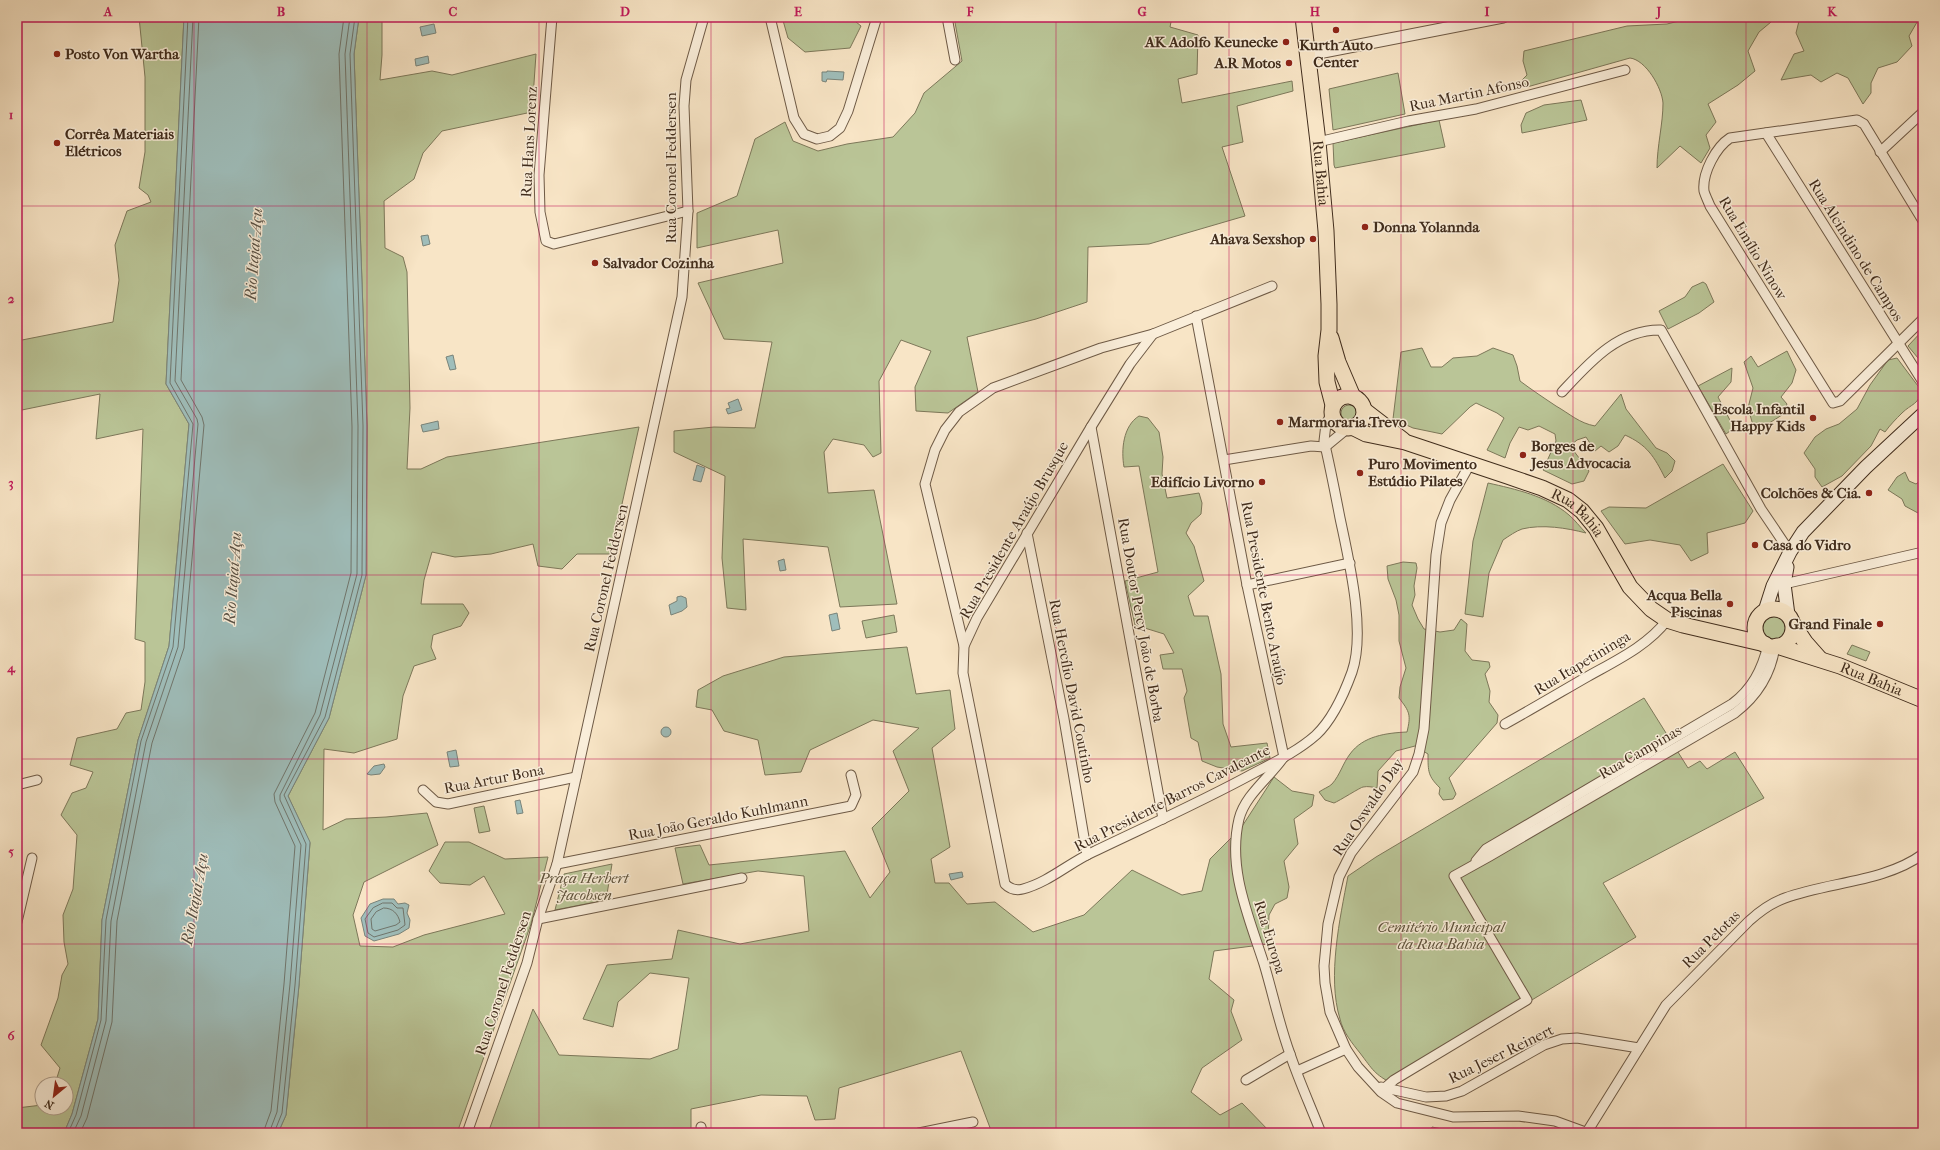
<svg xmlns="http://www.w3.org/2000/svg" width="1940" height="1150" font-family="'IM FELL French Canon',serif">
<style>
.green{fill:#bac597;stroke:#7d785a}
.water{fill:#9fbebb;stroke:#79847b}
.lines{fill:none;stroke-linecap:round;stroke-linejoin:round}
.shore{stroke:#70756c;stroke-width:1}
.minor-casing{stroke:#6e5a46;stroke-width:11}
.tertiary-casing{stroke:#6e5a46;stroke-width:13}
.secondary-casing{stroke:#402c1c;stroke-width:15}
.primary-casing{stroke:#402c1c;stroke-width:17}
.minor{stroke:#faeeda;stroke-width:9}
.tertiary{stroke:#faeeda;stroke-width:11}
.secondary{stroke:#faeeda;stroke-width:13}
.primary{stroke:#f8e5c6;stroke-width:15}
.grid{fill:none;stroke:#c2185b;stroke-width:1;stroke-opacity:0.55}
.poi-dot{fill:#8f2418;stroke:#faeeda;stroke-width:1.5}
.labels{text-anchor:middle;stroke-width:3;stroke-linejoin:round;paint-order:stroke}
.poi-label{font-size:15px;font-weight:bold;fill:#402c1c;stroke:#faeeda;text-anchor:end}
.street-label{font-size:15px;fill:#402c1c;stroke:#faeeda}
.park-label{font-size:15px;font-style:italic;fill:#5e523b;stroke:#faeeda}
.water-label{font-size:16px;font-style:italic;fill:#585044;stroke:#faeeda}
.neatline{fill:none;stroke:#c2185b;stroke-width:1.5}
.grid-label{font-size:13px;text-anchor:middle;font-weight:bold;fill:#c2185b}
</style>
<rect width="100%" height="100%" fill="#f8e5c6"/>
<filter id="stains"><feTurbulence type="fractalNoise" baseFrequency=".005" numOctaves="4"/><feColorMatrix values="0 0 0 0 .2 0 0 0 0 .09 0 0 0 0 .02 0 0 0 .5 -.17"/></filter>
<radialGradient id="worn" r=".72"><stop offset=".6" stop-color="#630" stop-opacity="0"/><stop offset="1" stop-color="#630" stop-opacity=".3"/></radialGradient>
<g class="green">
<path d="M139,17h45l-18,367 23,40 -20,222 -31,94 -36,180 -4,99 -26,95 -8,19h-47v-25l25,-3v3h24v-24h-11l5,-16 -19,-23 17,-47 4,-23 6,-11 -4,-22 -1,-27 10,-26 4,-54 -16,-20 11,-22 14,-5 7,-16 -23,-7 7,-27 40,-9 9,-16 15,-3 4,-28v-40l-10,-3 8,-210 -47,10 4,-45 -83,17v-70l96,-19 6,-42 -4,-35 12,-34 24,-9 -3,-7 -9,-7 6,-36v-75z"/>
<path d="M359,17h23v38l-2,25 52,-9 20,4 84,-21 -4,58 -90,19 -19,22 -9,26 -30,22 1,47 18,9 4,15 3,136 -3,61h14l26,-12 192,-30 -28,127h-34l-15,15 -24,-3 -5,-22 -42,10 -36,3 -23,-5 -8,28 -3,24h42l6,9 -8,13 -28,9 -2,12 5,12 -22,7 -11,30 -6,43 -43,14 -30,-4 -1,81 23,-11 40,-2 41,-4 11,32 -74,37 -11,33 7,31 33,1 31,-12 81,-21 -21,-38 -14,9 -30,-2 -11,-12 16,-29h24l36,17 43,-2 -17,67 -74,209h-179l8,-18 13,-130 11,-142 -22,-47 41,-78 37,-143 1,-149 -13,-372z"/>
<path d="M782,17h68l11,9 -11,22 -45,4 -17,-14z"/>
<path d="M954,17h218l-2,10 28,8 -1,39 -19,5 4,24 110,-22 1,10 -56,15 6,36 -21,5 23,69 -96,28 -61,3 -1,55 -51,17 -69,18 11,55 -30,21 -32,-2 -1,-24 16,-36 -30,-11 -22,41 2,72 -8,4 -9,-12 -31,-6 -9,13 4,41 46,-3 23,114 -57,3 -12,-60 -85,-8 3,71 -19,-2 -5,-50 3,-82 -51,-24v-21l40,-4 41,1 17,-86 -48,-3 -26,-56 85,-20 -5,-33 -81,18v-35l40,-17 18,-57 30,-17 8,19 25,10 29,-7 46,-7 22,-24 9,-20 38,-32z"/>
<path d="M1695,17h78l-2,5 -12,10 -11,19 7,20 -17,14 -30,19 8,18 -10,13 4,13 -9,15 -21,-17 -23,22c0,-22 6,-44 6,-65 -1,-15 -17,-43 -33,-45l-103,29 -5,-7 5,-5 -4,-14 1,-10 103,-25 40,-2z"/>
<path d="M1800,17h120l-11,19 3,10 -15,16 -19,6 -7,15v10l-8,11 -15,-26 -11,-5 -16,9 -10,-7 -30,5 13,-26 10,-3 -8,-18z"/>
<path d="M1398,73l7,41 -72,16 -4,-41z"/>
<path d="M1581,100l6,20 -65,13 -1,-8 5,-12 18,-8z"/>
<path d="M1439,120l6,27 -110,21 -1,-3 -1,-22z"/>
<path d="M1703,282l3,2 8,18 -15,11 -31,16 -9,-18 26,-14 7,-10z"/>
<path d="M1923,330v34l-15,-18z"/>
<path d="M1422,348l9,19h11l11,-9 24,-2 16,-8 20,7 4,11 3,15c12,9 24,17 36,25 14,8 23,17 39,20l26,-32 5,15 30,39 11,5 8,8 -3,10 -7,7c-11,-22 -18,-33 -40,-43l-7,11 -9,6 -8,-6 -6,5 -9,-14 -9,3 -7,6 19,25 -5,10 -12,3 -29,-14 13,-29 -1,-7 -16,-8 -11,4 -9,-3 -9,16 -5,15 -18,-8 17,-32 -7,-5 -21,-10 -6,4 -28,27 -29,-6 -20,-9 8,-67z"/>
<path d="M1787,351l9,19 -4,13 -11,14 6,7 -5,11 -27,17 -7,-24 5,-20 -9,-26 7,-6 7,11z"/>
<path d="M1897,358l24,32c-1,14 -10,14 -19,23 -6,6 -12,12 -17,19l-5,-3 -9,17 -29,30 -20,11 -7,-10v-8l-11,-16 11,-16 11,-8 13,-5 18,-15 13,-24 18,-25z"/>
<path d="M1732,368l-1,14 -13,15 16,31 -8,6 -28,-48z"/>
<circle cx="1349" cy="413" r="8"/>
<path d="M1139,416l9,2 11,14 4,25 -1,17 5,24 32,-5 3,10 -1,11 -10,9 -5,10 8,13 10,35 -16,15 6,20h14l13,58 2,50 8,23 36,-4 3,15 -28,13 -25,-4 -15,-6 -4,-19 -7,-4 -7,-40 3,-7 -5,-22h-19l-3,-14 14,-2 -10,-19 -29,-9 -10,-44 33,-9 -19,-106 -15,1c-3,-17 -1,-41 15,-51z"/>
<path d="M1723,464l30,47 -8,12 -38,10 1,20 -17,8 -11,-16 -30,-5 -25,4 -24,-33 8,-4 37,1z"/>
<path d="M1905,472l4,9 7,3 7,-5v34h-5l-13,-7 -3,-7 -14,-9 9,-13z"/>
<path d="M1488,483c27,6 59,13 81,32 6,5 11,12 17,18 -19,-5 -44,-9 -64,-4 -6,2 -13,7 -19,11l-14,33 -6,44 -18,-3 8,-73z"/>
<path d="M1403,562l13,1 1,5 -3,18 1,9 -3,10 6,14 6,10 16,3 14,-2 7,-11 6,5 -2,27 7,9 17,2 1,5 -5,7 5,17 -1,11 9,13 -1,8 -48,55 7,16 -3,5 -10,1 -4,-6 1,-6c-12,-12 -12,-16 -12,-34l-13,-8 -19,5 -18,20 -1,17c-5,-1 -9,-2 -14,-1 -2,0 -24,14 -29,16l-9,-3 -6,-8c4,-3 10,-5 13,-8 8,-9 11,-21 18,-30 13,-18 36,-21 57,-22 4,-17 3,-20 -8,-34l1,-11 6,-19 -7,-27v-26l-3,-15 -8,-21 -1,-13z"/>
<path d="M894,615l3,17 -31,6 -4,-17z"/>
<circle cx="1774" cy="628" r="12"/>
<path d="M1852,645l18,7 -4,9 -19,-7z"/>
<path d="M907,647l9,47 34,-4 5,39 -23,19 18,99 -19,12 4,24h14l18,21 28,-2 38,30 51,-17 48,-45 50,25 20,-4 8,-32 31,-31 33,-51 18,14 22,4 -2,11 -18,13 4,25 -14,17 5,26 -2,11 -12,6 -6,11 -1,29 -54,7 -5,28 25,21 -3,11 11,29 -40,28 -11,24 29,23 22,-12 29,30h-279l-31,-82 -122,37 -4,31 -20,1 -8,-24 -46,-1 -70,14v24h-203l45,-124 26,46 91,4 28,-10 11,-71 -39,-5 -32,29 -5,25 -30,-8 24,-54 65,-6 6,-29 62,14 69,-13 -5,-55 -46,-5 -75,13 -8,-36 25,-3 9,20 136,-14 25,47 20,-26 -18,-44 37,-37 -16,-40 26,-23 -46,-8 -63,30 -9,22 -36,3 -7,-35 -34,-9 -12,-21 -16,-3 2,-17 25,-14 61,-19z"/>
<path d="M1644,698l44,70 12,-7 7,8 28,-17 29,46 -161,85 33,54 -243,147c-19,-10 -20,-14 -33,-31 -8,-10 -17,-21 -20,-34 -13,-42 0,-101 8,-143l28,-19z"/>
<path d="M484,806l6,25 -11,2 -5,-25z"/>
<path d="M612,864l-6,36 -51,10 9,-36z"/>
<path d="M1432,1127l30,6h-32z"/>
</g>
<g class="water">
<path d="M184,17h175l-5,37 13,372 -1,149 -37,143 -41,78 22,46 -11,143 -13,130 -8,18h-214l8,-19 26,-95 4,-99 36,-180 31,-94 20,-222 -23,-40z"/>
<path d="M434,24l2,9 -14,3 -2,-9z"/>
<path d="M428,56l1,7 -13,3 -1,-7z"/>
<path d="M827,71l17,1 -1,8 -16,-1 -1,3 -4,-1v-9h5z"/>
<path d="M428,235l2,9 -7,2 -2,-10z"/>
<path d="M453,355l3,14 -6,1 -4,-13z"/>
<path d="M738,399l4,11 -14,4 -2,-5 4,-1 -2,-5z"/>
<path d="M438,421l1,8 -16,3 -2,-7z"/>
<path d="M697,465l8,3 -4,14 -8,-2z"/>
<path d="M784,559l2,11 -6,1 -2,-10z"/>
<path d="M681,596l5,2 1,9 -5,4 -11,4 -2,-10 8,-4v-4z"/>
<path d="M837,613l3,16 -8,2 -3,-16z"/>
<circle cx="666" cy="732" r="5"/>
<path d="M456,750l3,16 -9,1 -3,-15z"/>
<path d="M384,764l1,3 -5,7 -9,1 -4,-1 7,-8z"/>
<path d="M520,800l3,13 -6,1 -2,-13z"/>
<path d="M962,872l1,5 -12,3 -2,-6z"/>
<path d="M383,899h11l4,5 7,-1 4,2 -2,8 3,7 -1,8 -10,6 -25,7 -9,-5 -4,-18 9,-14z"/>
</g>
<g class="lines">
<g class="shore">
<path d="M383,903h9l5,5h6l2,17 -7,5 -24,7 -6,-4 -3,-14 8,-11z"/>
<path d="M384,908c9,0 14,6 16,14l-4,3 -21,6 -3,-2 -1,-10 5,-7z"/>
<path d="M68,1133l8,-18 25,-95 5,-100 35,-179 32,-94 20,-223 -23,-41 18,-366"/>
<path d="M73,1133l8,-17 25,-95 5,-100 35,-179 32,-95 20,-223 -1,-5 -22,-38 18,-364"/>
<path d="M80,1133l7,-15 25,-96 5,-101 35,-178 32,-95 20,-223 -2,-8 -21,-37 18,-363"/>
<path d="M263,1133l8,-22 13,-127 11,-138 -20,-44 -1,-8 41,-81 36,-140 1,-146 -13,-373 5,-37"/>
<path d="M269,1133l8,-21 13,-128 11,-139 -21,-45v-5l40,-80 37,-141 1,-148 -13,-372 5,-37"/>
<path d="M274,1133l8,-20 13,-128 11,-141 -22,-49 41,-78 37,-142 1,-149 -13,-372 5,-37"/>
</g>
<defs>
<g id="minor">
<path d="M552,17l-13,158 1,37 6,29 8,3 134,-33"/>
<path d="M770,17l24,101 10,16 13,5 13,-3 10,-8 8,-17 29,-94"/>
<path d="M947,17l8,43"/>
<path d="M1766,133l157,249"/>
<path d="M1318,142l90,-21 68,-12 149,-39"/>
<path d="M1880,152l43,-40"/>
<path d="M1923,221l-59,-97 -7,-4 -127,18c-14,9 -28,35 -26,53 1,4 4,10 6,15l123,197 7,-2 83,-82"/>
<path d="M1196,316l51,269 37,172"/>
<path d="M1153,334l-23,30 -39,63 -114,191 -13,28 -1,27 42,211c5,5 10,7 18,5 26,-7 46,-26 70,-37 54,-26 108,-50 161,-79 21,-11 44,-22 62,-38 17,-16 28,-41 36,-63 14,-41 -3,-111 -12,-154 -5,-26 -10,-52 -16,-77l2,-17 6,-11"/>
<path d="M1562,392c27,-29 56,-63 99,-62l100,179 29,43"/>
<path d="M1091,427l72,392"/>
<path d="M1325,447l23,-19"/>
<path d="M1224,460l87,-14 14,1"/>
<path d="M1470,464l-20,36 -9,23 -5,32 -12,174 -5,25 -6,18 -62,81 -12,24 -11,47 -4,42 1,17 5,29 16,37 12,18 23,25 16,11 56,14 65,-1 37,5 33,12"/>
<path d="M1027,533l37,186 23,136"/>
<path d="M1784,584l139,-32"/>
<path d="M1247,585l103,-22"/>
<path d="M964,646l-39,-162 10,-34 10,-20 14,-18 34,-24 108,-40 52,-14 119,-48"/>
<path d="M1505,724c27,-15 54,-31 80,-46 28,-16 63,-32 82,-58"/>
<path d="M1283,758c-14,20 -38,37 -44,61 -12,50 10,98 25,145 9,30 15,60 26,90 9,27 21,53 31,79"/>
<path d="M17,785l20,-5"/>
<path d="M423,790l13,12 12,2 128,-27"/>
<path d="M1476,861l10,-12 246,-145c20,-15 30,-34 36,-59"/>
<path d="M557,864l294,-58 5,-11 -5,-20"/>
<path d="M538,919l204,-41"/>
<path d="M17,922l15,-64"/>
<path d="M1297,1071l49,-22"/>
<path d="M1246,1080l44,-26"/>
<path d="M1381,1087l45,10 20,-1 16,-5 82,-46 18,-6 15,-1 62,10"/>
<path d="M1386,1087l8,-7 133,-80 -73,-124 36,-20 245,-143c22,-17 36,-38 40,-67"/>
<path d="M701,1127l1,6"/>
<path d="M1587,1132l79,-127 83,-84c11,-10 22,-18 36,-23 43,-16 100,-16 138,-44"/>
<path d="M467,1133l60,-170 11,-44 19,-55 125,-567 6,-86 -4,-105 2,-26 18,-63"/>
<path d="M919,1133l54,-11"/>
</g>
<path id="tertiary" d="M1308,55l195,-38"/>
<g id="secondary">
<path d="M1787,567l-3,17 4,31"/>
<path d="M1765,611l8,-25 17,-34 13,-20 63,-65 57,-53"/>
</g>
<g id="primary">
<path id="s1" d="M1303,17l15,125 8,89 3,73v26l-3,26 1,26 6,23"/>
<path d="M1331,338l7,24 15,35"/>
<circle cx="1348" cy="412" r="16"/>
<path d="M1364,410l39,30"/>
<path id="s2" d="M1352,427l14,7 39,8 102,34 35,12 26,12 14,11 14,17 34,59 21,22 16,11 16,5 82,19"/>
<circle cx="1774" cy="628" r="19"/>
<path d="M1793,624l12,18 15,17"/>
<path id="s3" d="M1777,646l63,20 83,34"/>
</g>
</defs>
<use href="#minor" class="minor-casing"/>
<use href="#tertiary" class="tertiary-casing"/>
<use href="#secondary" class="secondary-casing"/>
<use href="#primary" class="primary-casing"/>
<use href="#minor" class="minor"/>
<use href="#tertiary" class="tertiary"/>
<use href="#secondary" class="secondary"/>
<use href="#primary" class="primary"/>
</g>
<path class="grid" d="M194,17v1116M367,17v1116M539,17v1116M711,17v1116M884,17v1116M1056,17v1116M1229,17v1116M1401,17v1116M1573,17v1116M1746,17v1116M17,206h1906M17,391h1906M17,575h1906M17,759h1906M17,944h1906"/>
<g class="poi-dot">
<circle cx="1336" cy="30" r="4"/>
<circle cx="1286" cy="42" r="4"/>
<circle cx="57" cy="54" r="4"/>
<circle cx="1289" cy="63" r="4"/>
<circle cx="57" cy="143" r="4"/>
<circle cx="1365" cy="227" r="4"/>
<circle cx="1313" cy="239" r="4"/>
<circle cx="595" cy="263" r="4"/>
<circle cx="1813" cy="418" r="4"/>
<circle cx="1280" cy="422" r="4"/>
<circle cx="1523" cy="455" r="4"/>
<circle cx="1360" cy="473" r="4"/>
<circle cx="1262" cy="482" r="4"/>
<circle cx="1869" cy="493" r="4"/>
<circle cx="1755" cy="545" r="4"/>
<circle cx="1730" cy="604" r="4"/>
<circle cx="1880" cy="624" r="4"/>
</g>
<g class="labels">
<g class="poi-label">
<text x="1278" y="47">AK Adolfo Keunecke</text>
<text x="1336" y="50" text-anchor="middle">Kurth Auto<tspan x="1336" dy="17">Center</tspan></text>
<text x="65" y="59" text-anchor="start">Posto Von Wartha</text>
<text x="1281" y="68">A.R Motos</text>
<text x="65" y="139" text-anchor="start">Corrêa Materiais<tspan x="65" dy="17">Elétricos</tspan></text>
<text x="1373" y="232" text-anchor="start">Donna Yolannda</text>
<text x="1305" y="244">Ahava Sexshop</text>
<text x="603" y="268" text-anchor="start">Salvador Cozinha</text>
<text x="1805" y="414">Escola Infantil<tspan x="1805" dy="17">Happy Kids</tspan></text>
<text x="1288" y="427" text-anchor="start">Marmoraria Trevo</text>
<text x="1531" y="451" text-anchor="start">Borges de<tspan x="1531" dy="17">Jesus Advocacia</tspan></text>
<text x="1368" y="469" text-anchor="start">Puro Movimento<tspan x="1368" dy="17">Estúdio Pilates</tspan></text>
<text x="1254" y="487">Edifício Livorno</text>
<text x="1861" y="498">Colchões &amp; Cia.</text>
<text x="1763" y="550" text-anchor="start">Casa do Vidro</text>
<text x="1722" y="600">Acqua Bella<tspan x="1722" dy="17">Piscinas</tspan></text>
<text x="1872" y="629">Grand Finale</text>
</g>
<g class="street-label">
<text transform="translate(1469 94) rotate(-12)" y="5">Rua Martin Afonso</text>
<text transform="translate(529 142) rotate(-87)" y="5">Rua Hans Lorenz</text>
<text transform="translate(671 168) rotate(-90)" y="5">Rua Coronel Feddersen</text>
<text dy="5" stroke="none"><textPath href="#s1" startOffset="157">Rua Bahia</textPath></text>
<text transform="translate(1753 248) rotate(59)" y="5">Rua Emílio Ninow</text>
<text transform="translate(1856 250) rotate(58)" y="5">Rua Alcindino de Campos</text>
<text dy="5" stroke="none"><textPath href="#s2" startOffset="244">Rua Bahia</textPath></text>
<text transform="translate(1014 530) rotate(-60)" y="5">Rua Presidente Araújo Brusque</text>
<text transform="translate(606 578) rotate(-77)" y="5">Rua Coronel Feddersen</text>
<text transform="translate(1264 593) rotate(79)" y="5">Rua Presidente Bento Araújo</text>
<text transform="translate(1141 620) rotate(80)" y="5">Rua Doutor Percy João de Borba</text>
<text transform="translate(1582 663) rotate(-31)" y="5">Rua Itapetininga</text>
<text dy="5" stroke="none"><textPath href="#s3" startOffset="100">Rua Bahia</textPath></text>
<text transform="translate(1072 691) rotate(79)" y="5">Rua Hercílio David Coutinho</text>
<text transform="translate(1640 752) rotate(-30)" y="5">Rua Campinas</text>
<text transform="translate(494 779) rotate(-11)" y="5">Rua Artur Bona</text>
<text transform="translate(1172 798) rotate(-27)" y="5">Rua Presidente Barros Cavalcante</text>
<text transform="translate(1368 807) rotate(-56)" y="5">Rua Oswaldo Day</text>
<text transform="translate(718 818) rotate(-11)" y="5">Rua João Geraldo Kuhlmann</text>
<text transform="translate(1270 937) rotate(73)" y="5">Rua Europa</text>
<text transform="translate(1711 939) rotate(-45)" y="5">Rua Pelotas</text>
<text transform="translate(503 983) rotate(-72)" y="5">Rua Coronel Feddersen</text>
<text transform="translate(1501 1054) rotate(-26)" y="5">Rua Jeser Reinert</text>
</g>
<g class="park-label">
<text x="584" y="883">Praça Herbert<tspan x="584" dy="17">Jacobsen</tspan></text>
<text x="1441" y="932">Cemitério Municipal<tspan x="1441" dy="17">da Rua Bahia</tspan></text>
</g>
<g class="water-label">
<text transform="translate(253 254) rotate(-86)" y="6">Rio Itajaí-Açu</text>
<text transform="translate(232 578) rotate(-86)" y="6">Rio Itajaí-Açu</text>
<text transform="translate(194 899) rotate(-80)" y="6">Rio Itajaí-Açu</text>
</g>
</g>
<rect width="1940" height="1150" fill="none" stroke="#f8e5c6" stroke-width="44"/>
<g transform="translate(54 1096) rotate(209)"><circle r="19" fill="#faeeda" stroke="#b0a08e"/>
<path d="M0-3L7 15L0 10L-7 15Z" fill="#8f2418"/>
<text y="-6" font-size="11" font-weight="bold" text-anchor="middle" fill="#402c1c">N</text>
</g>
<rect x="22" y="22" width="1896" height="1106" class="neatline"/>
<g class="grid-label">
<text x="108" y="16">A</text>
<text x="281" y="16">B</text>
<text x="453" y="16">C</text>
<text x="625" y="16">D</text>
<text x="798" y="16">E</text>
<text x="970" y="16">F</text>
<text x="1142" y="16">G</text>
<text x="1315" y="16">H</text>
<text x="1487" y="16">I</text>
<text x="1659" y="16">J</text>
<text x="1832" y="16">K</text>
<text x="11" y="119">1</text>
<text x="11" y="303">2</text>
<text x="11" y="487">3</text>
<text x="11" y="672">4</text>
<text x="11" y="856">5</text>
<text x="11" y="1040">6</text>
</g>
<rect width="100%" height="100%" filter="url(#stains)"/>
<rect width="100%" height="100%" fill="url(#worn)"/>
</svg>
